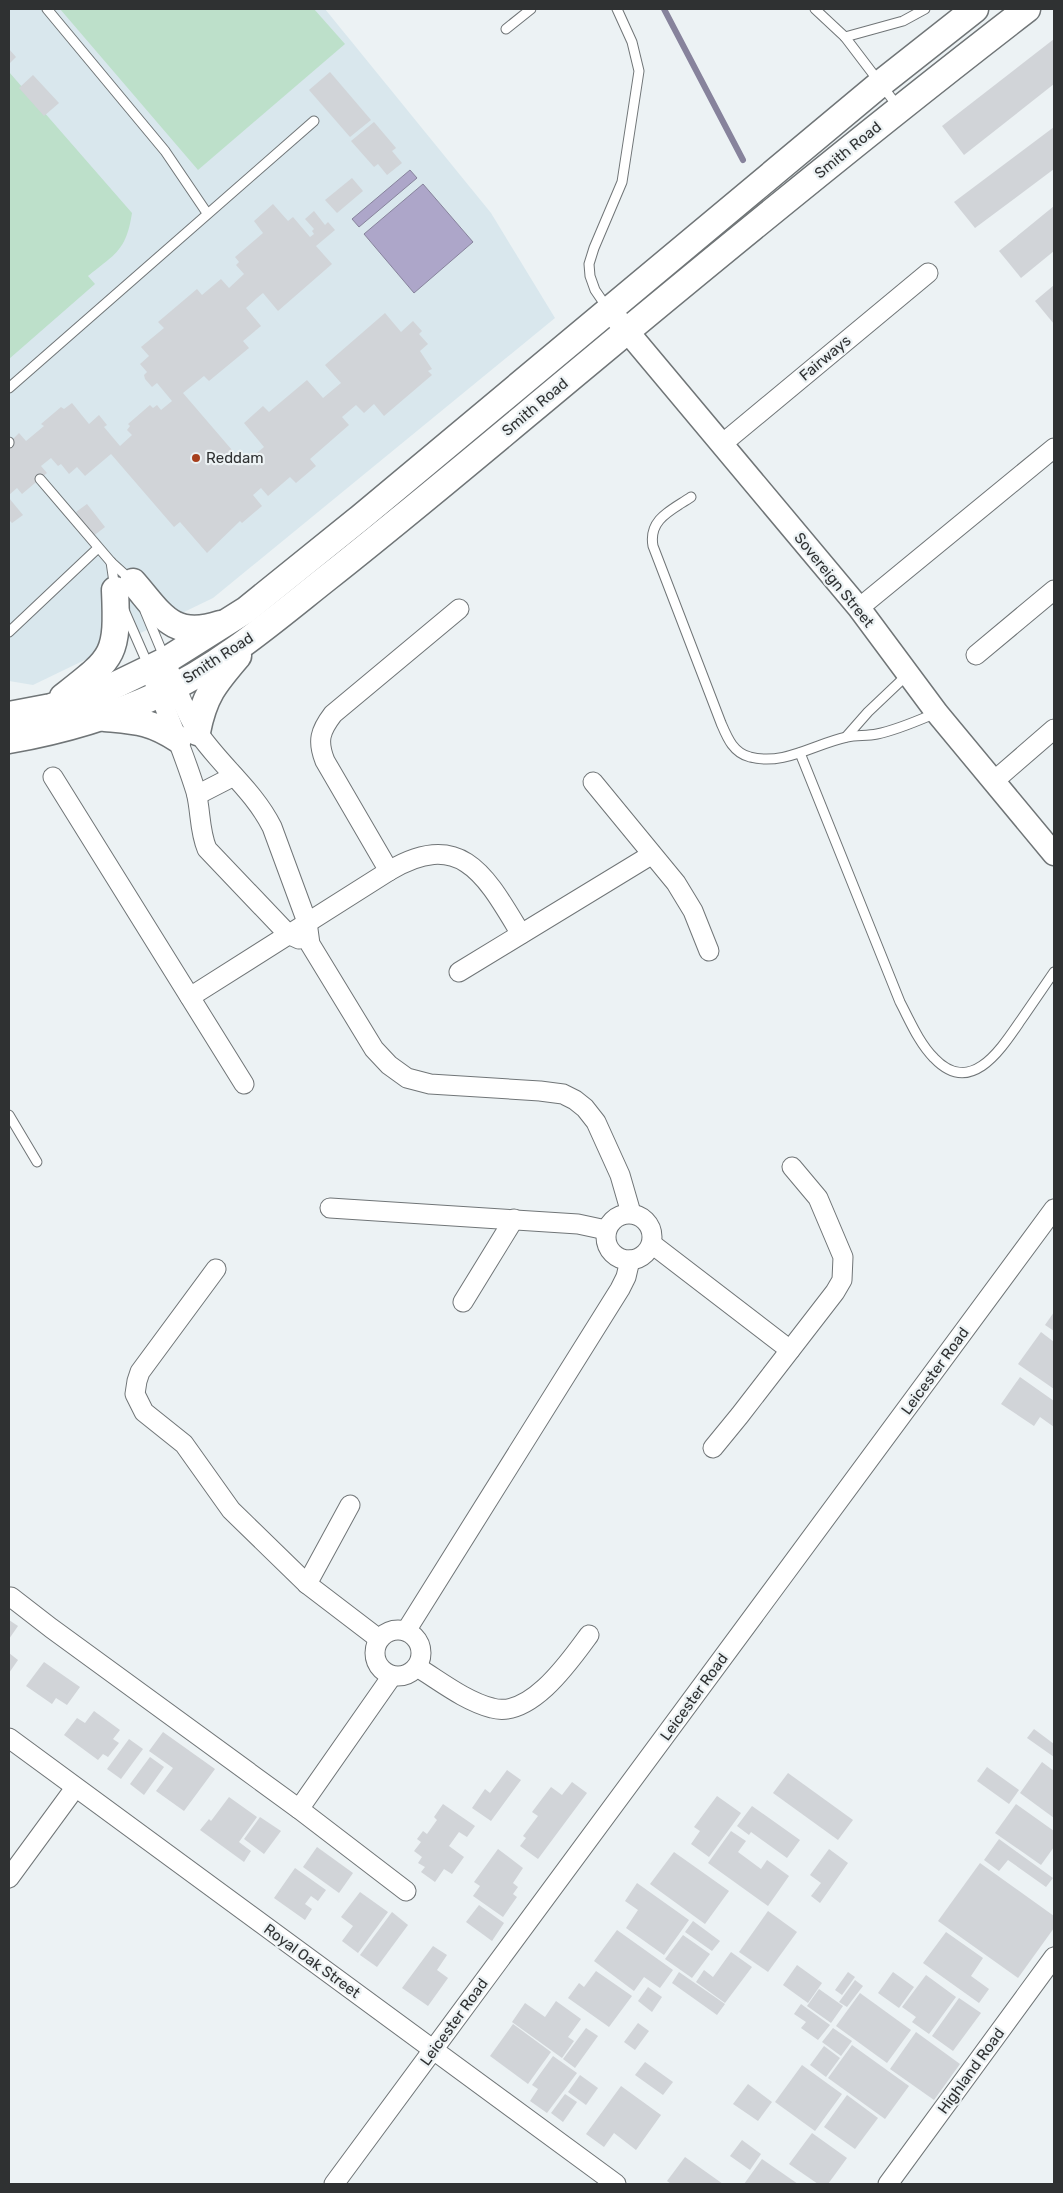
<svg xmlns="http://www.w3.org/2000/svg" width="1063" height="2193" font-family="Rubik,sans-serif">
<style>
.built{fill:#d9e7ed}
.green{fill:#bde0ca}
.water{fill:#ada6c9;stroke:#87839c}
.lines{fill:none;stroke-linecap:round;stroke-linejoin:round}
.stream{stroke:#87839c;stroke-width:6}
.building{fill:#d1d4d8}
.service-casing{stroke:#707577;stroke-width:11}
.minor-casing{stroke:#707577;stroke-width:21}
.tertiary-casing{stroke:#707577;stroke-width:25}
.secondary-casing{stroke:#707577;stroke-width:29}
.service{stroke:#fff;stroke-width:9}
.minor{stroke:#fff;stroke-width:19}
.tertiary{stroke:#fff;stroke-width:22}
.secondary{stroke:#fff;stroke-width:26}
.poi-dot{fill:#a73f1d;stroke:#ecf2f4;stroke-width:2}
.labels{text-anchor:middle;stroke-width:4.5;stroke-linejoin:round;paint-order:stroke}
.street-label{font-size:15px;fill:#2f3132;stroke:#ecf2f4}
.poi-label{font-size:15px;fill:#2f3132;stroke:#ecf2f4;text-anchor:start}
</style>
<rect width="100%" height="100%" fill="#ecf2f4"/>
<path class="built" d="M9,9h316l166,204 64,105 -342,280 -180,87 -24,-4z"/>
<g class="green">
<path d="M60,9h254l31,35 -147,126z"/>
<path d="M9,72l123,141c-6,38 -16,40 -44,63l7,8 -86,75z"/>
</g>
<g class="water">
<path d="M410,170l7,8 -58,49 -7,-8z"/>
<path d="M423,184l50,58 -59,51 -50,-59z"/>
</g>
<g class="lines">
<path class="stream" d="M664,9l79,151"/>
</g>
<g class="building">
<path d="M1054,39v45l-90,71 -22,-29z"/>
<path d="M9,49l7,8 -7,7z"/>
<path d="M330,72l41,48 -21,17 -41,-47z"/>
<path d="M33,75l26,28 -15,13 -25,-28z"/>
<path d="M374,122l22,26 -4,3 10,12 -15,12 -9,-11 -4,3 -23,-26z"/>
<path d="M1054,127v42l-79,59 -21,-26z"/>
<path d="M352,178l11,13 -26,22 -12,-13z"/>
<path d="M273,204l15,17 5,-4 17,20 4,-3 -2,-3 2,-2 -9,-10 9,-8 11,14 3,-3 7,8 -19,16 16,18 -54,47 -15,-18 -6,5 -11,10 15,18 -18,15 6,7 -40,33 -5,-5 -21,17 61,71 20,-17 -20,-24 19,-17 6,6 38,-32 16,18 18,-15 -16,-18 60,-52 16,19 12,-11 9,10 -3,3 9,10 -8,7 12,18 -4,2 4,4 -48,41 -10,-12 -10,9 -8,-8 -14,12 7,8 -39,34 6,7 -20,17 -6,-6 -22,19 -7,-8 -8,7 9,11 -20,17 -2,-2 -33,32 -27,-31 -6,5 -63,-73 -26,22 -8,-9 -8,7 -8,-10 -3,2 -7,-8 -10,8 6,7 -25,21 -5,-6 -8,7v-52l10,-10 7,8 18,-15 -3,-2 20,-17 3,2 8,-6 17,21 10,-9 8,10 -3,2 16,19 12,-11 -5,-5 3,-4 -2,-2 22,-19 3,3 4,-3 4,5 11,-9 -15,-18 -5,4 -7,-8 -1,-4 3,-3 -7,-8 9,-8 -8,-9 23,-19 -6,-6 39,-33 5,6 19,-16 8,9 15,-14 -8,-9 3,-3 -4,-5 28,-24 -9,-12z"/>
<path d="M1054,206v45l-33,27 -22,-27z"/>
<path d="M1054,285v39l-19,-23z"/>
<path d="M9,498l14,17 -11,8 -3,-3z"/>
<path d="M87,504l18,23 -13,10 -12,-15 2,-2 -6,-8z"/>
<path d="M1054,1312v19l-9,-6z"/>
<path d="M1041,1332l13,10v47l-36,-25z"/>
<path d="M1020,1377l34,24v26l-14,-10 -6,9 -33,-22z"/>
<path d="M9,1620l9,6 -9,13z"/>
<path d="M9,1653l9,7 -9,13z"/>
<path d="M44,1662l36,25 -13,18 -11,-7 -4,6 -26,-18z"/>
<path d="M94,1711l26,19 -7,9 6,4 -11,14 -5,-3 -5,6 -34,-25 13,-17 8,5z"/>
<path d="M1034,1729l20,15v13l-27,-19z"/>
<path d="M163,1732l52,37 -31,42 -28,-20 17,-23 -24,-17z"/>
<path d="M129,1739l14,10 -22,30 -14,-10z"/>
<path d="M150,1757l14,10 -20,28 -14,-11z"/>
<path d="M1042,1762l12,9v47l-34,-25z"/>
<path d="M987,1767l32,23 -10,14 -32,-23z"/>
<path d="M507,1770l14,10 -30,41 -19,-13 13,-19 5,4z"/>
<path d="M788,1773l65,47 -15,20 -65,-47z"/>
<path d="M572,1782l15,11 -49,66 -18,-13 6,-8 -3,-2 15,-20 -6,-4 19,-25 11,8z"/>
<path d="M717,1796l24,17 -32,44 -18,-13 9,-13 -6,-4z"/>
<path d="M229,1797l28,20 -18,25 12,9 -7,11 -44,-32 9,-11 2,2z"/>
<path d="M443,1804l32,22 -8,11 -8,-5 -10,14 15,11 -12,17 -8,-5 -9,13 -14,-10 4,-5 -7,-4 4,-6 -8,-6 7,-9 -4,-3 6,-8 4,3 10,-14 -3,-3z"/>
<path d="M1016,1804l38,27v16l-13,18 -46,-32z"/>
<path d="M752,1806l48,34 -13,18 -36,-26 -2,3 -12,-9z"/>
<path d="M260,1817l21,14 -17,23 -20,-15z"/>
<path d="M731,1831l15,10 -8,11 23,17 6,-9 22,16 -21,30 -60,-43z"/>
<path d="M999,1839l54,39 -7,9 -38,-27 -9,11 -15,-11z"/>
<path d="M317,1847l36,26 -14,20 -36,-26z"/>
<path d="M498,1849l25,19 -10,15 5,4 -5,7 4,3 -14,20 -30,-21 7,-10 -6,-4z"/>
<path d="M829,1849l19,14 -28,40 -9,-7 10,-13 -11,-8z"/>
<path d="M674,1852l55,39 -24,33 -55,-40z"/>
<path d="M980,1863l74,53v12l-36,50 -80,-57z"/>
<path d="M295,1868l31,22 -8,11 -7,-5 -6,8 7,5 -7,11 -31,-22z"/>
<path d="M637,1883l52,37 -25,35 -38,-27 12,-18 -13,-9z"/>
<path d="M360,1892l28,20 -30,41 -16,-12 11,-15 -12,-9z"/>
<path d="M479,1905l25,18 -12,18 -26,-19z"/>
<path d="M768,1911l29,21 -29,40 -29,-20z"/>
<path d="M392,1912l16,13 -31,42 -17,-12z"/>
<path d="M693,1921l27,20 -8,10 -27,-19z"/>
<path d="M617,1930l56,40 -13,18 -16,-11 -10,14 -40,-30z"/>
<path d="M946,1932l37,26 -12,18 18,13 -10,14 -56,-40z"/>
<path d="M683,1935l27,19 -18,24 -27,-19z"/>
<path d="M433,1946l14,9 -10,15 11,8 -20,28 -26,-18z"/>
<path d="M731,1952l21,15 -27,36 -29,-21 8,-12 9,7z"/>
<path d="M797,1965l25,18 -14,20 -25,-18z"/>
<path d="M596,1971l36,25 -23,31 -41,-29 11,-15 5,4z"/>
<path d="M679,1972l46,32 -8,11 -45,-32z"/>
<path d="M848,1972l7,5 -13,18 -7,-5z"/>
<path d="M893,1972l21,15 -15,21 -21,-15z"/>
<path d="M926,1975l30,22 -27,37 -17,-12 4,-5 -14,-10z"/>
<path d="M855,1980l8,6 -16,21 -8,-5z"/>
<path d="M648,1987l14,10 -10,15 -14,-11z"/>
<path d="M819,1989l24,17 -12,17 -24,-17z"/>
<path d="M860,1993l51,37 -24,33 -51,-37z"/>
<path d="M959,1998l22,15 -28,38 -21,-15z"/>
<path d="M556,2001l25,18 -13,18 6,4 -12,17 -50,-36 13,-19 20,14z"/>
<path d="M801,2004l29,21 -12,15 -17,-12 5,-6 -12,-8z"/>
<path d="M638,2023l11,8 -14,19 -11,-8z"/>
<path d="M513,2024l38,28 -23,32 -38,-28z"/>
<path d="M586,2028l12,8 -23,32 -12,-9z"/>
<path d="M833,2028l19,13 -11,15 -19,-14z"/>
<path d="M916,2032l44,32 -26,36 -44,-31z"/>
<path d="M852,2045l57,41 -24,33 -57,-41z"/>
<path d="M824,2046l16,12 -14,19 -16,-12z"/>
<path d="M553,2056l24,17 -30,40 -17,-12 8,-12 -6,-4z"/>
<path d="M645,2062l28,20 -10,13 -28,-20z"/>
<path d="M802,2065l40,29 -27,37 -40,-29z"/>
<path d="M580,2075l18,13 -12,17 -18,-13z"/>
<path d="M748,2084l24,18 -14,19 -25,-17z"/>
<path d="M621,2086l40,29 -25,35 -22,-17 -10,14 -18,-13z"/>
<path d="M565,2094l12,8 -14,20 -12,-9z"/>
<path d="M847,2095l31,23 -23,31 -31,-22z"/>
<path d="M812,2133l35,25 -19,26h-10l-29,-20z"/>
<path d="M742,2140l19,14 -11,16 -20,-14z"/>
<path d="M685,2157l38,27h-52l-4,-3z"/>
<path d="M762,2159l36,25h-54z"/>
</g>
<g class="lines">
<defs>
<g id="service">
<path d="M47,9l118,142 42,62"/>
<path d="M815,9l30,28 54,71"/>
<path d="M506,29l25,-20"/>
<path d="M845,37l58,-16 22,-12"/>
<path d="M608,309l-13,-19 -5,-14 -1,-12 5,-16 28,-66 17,-111 -7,-29 -15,-33"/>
<path d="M9,388l305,-267"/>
<path d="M9,442v1"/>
<path d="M40,479l71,83 21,19"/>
<path d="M691,497c-19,13 -43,22 -38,49l68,177c6,14 12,30 29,34 34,9 64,-13 97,-20 10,-2 20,-1 30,-3 20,-4 40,-13 59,-21"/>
<path d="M111,562l4,27"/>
<path d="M124,610l25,57"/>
<path d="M145,611l20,48"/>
<path d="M9,632l89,-84"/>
<path d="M846,737l22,-25 39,-37"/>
<path d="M800,753l100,249c10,19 19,41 34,56 37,39 67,-9 87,-38 11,-16 22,-32 33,-48"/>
<path d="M9,1115l28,47"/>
</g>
<g id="minor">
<path d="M722,444l206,-171"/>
<path d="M859,608l195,-160"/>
<path d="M976,655l78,-65"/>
<path d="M165,661c10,22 21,55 34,73 23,33 55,57 73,93l35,95 3,22 64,105 15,16 18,13 23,6 110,7 23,3 12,6 10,8 11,14 24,53 11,38"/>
<path d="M149,669c17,41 34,81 47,123 5,19 3,38 11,57l81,85 11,5"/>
<path d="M53,777l191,307"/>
<path d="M994,781l60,-52"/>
<path d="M593,782l83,101 17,28 16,40"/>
<path d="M197,795l37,-19"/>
<path d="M389,871l-64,-110c-8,-20 -5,-30 8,-47l126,-105"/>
<path d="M459,972l192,-117"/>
<path d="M190,997l199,-126c73,-44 98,7 132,63"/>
<path d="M330,1208l248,16 28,6"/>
<circle cx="629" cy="1237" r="23"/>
<path d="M652,1244l138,106"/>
<path d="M216,1269l-76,103 -3,9 -2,13 9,18 40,32 47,66 76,74 72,55"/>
<path d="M463,1302l51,-83"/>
<path d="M713,1448l27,-33 95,-123 7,-12 1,-23 -25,-59 -26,-31"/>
<path d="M307,1584l43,-79"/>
<path d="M11,1597l40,31 248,181 107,82"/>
<circle cx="398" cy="1653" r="23"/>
<path d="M406,1631l214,-342 6,-12 4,-17"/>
<path d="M417,1667c23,14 48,34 75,41 38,11 78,-47 97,-73"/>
<path d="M9,1738l607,446"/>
<path d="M299,1809l93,-133"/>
<path d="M9,1878l66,-90"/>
<path d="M334,2184l720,-975"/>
<path d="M888,2184l166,-227"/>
</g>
<path id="tertiary" d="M617,319l242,289 78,105 117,141"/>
<g id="secondary">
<path d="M133,582c28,32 39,58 87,42"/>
<path d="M63,697c51,-40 55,-41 52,-107"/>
<path d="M9,715l42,-8 52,-16 62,-30 81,-51 114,-92 520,-434 95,-75"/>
<path d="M105,718c32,3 45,3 73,21"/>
<path d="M197,732c7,-36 17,-48 41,-76"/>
<path d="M9,740c52,-9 103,-24 151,-46 61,-28 114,-74 167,-116 90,-71 177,-145 265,-218 143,-119 287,-237 435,-351"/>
</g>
</defs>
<use href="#service" class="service-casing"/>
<use href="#minor" class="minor-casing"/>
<use href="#tertiary" class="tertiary-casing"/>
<use href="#secondary" class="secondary-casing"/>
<use href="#service" class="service"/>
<use href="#minor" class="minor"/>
<use href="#tertiary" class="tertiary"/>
<use href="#secondary" class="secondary"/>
</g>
<circle class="poi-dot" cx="196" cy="458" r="5"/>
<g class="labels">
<g class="street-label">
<text transform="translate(848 150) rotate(-39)" y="5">Smith Road</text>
<text transform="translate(825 358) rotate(-40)" y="5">Fairways</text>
<text transform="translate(535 407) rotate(-40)" y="5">Smith Road</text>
<text transform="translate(834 580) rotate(51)" y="5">Sovereign Street</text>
<text transform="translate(218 658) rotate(-33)" y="5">Smith Road</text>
<text transform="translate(935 1371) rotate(-54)" y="5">Leicester Road</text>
<text transform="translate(694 1697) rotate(-54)" y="5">Leicester Road</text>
<text transform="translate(312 1961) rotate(36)" y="5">Royal Oak Street</text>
<text transform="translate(454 2022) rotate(-54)" y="5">Leicester Road</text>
<text transform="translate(971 2071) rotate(-54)" y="5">Highland Road</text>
</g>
<g class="poi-label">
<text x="206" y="463">Reddam</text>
</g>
</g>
<rect width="1063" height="2193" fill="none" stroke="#2f3132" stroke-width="20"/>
</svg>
